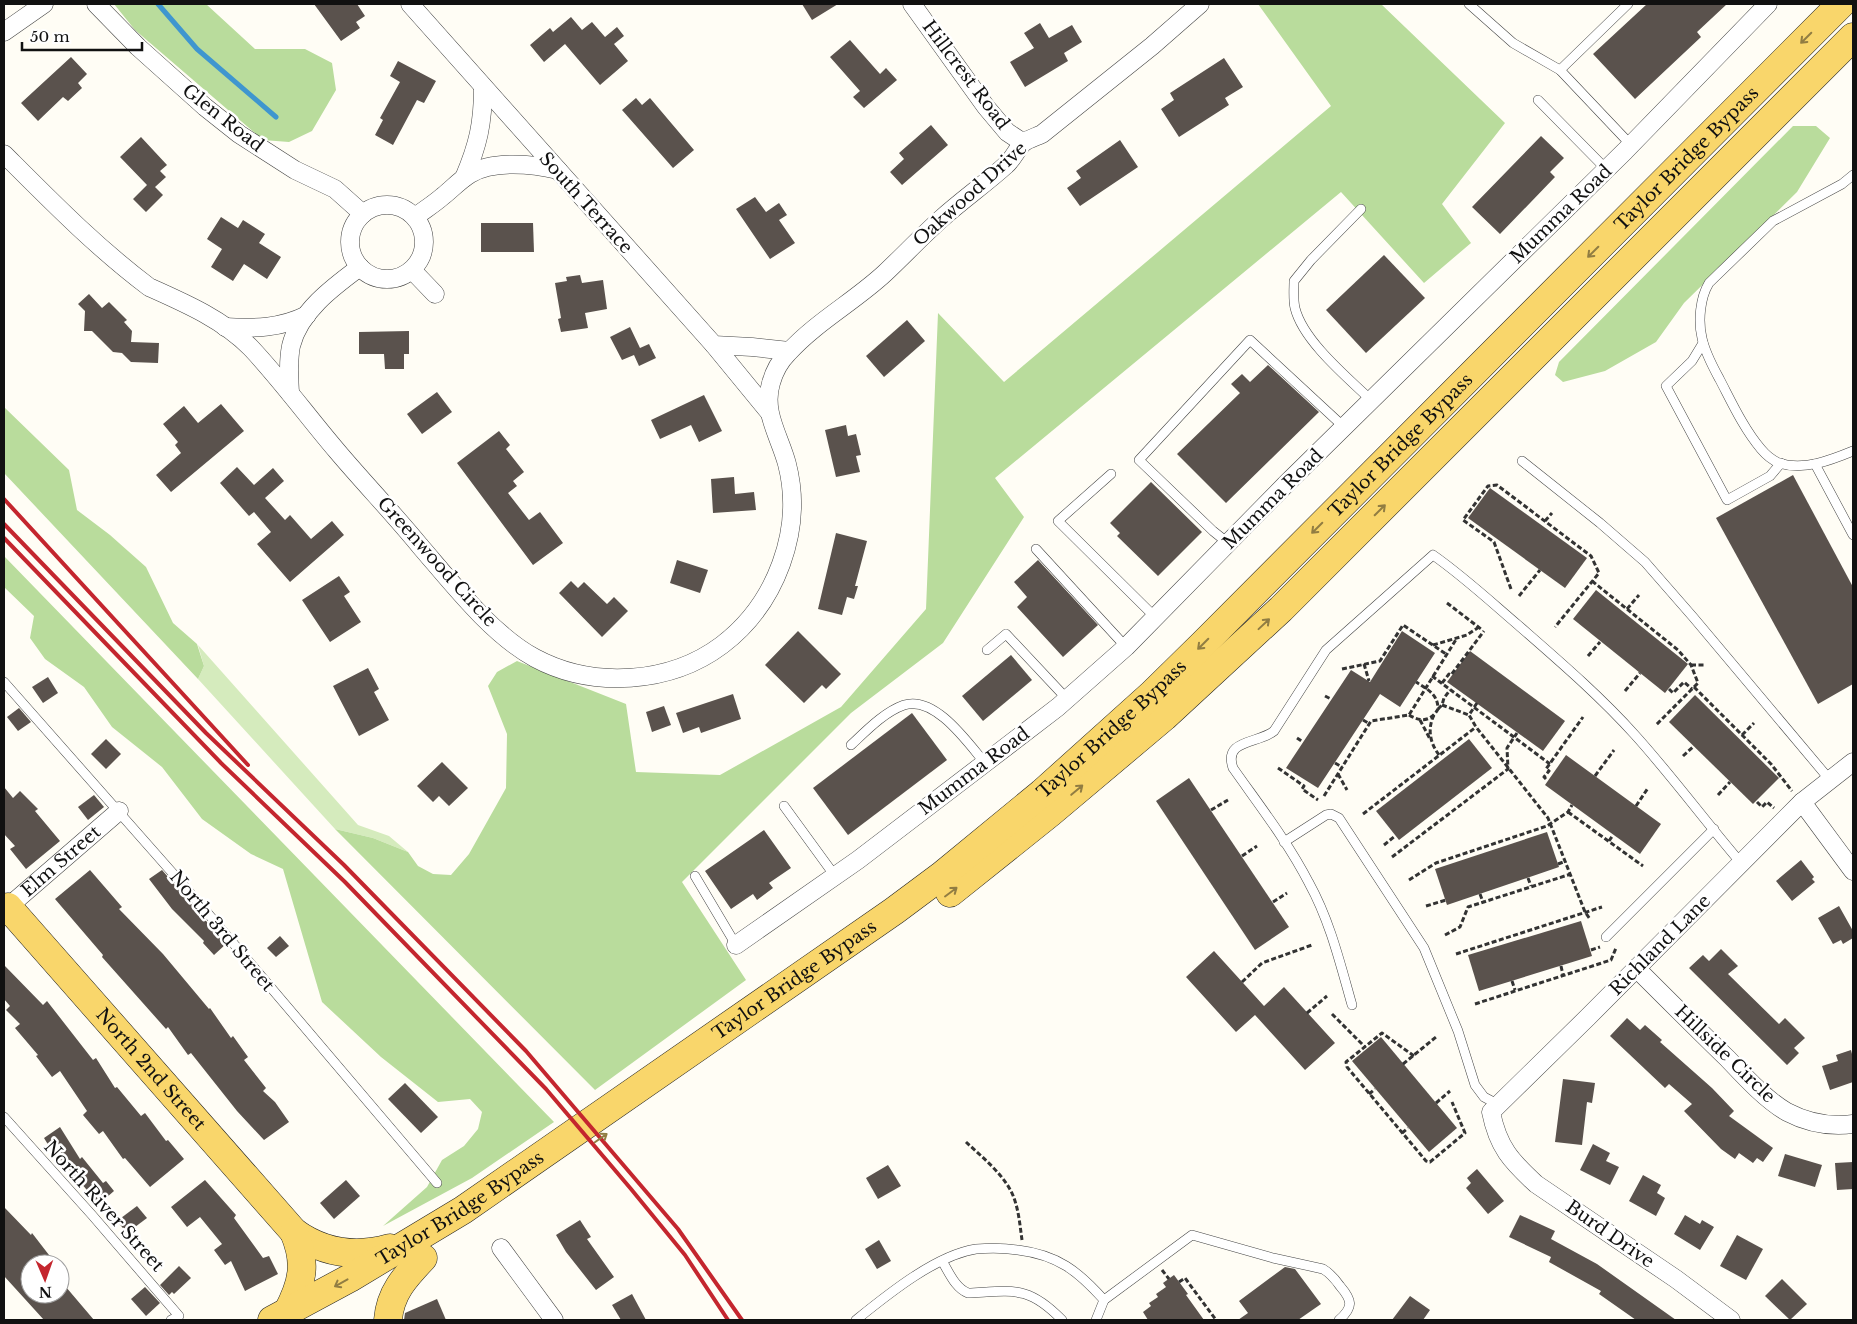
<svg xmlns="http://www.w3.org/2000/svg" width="1857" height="1324" font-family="'Libre Baskerville',serif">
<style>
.green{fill:#d5ebbd}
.forest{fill:#b9dc9c}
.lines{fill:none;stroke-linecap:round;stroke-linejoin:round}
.stream{stroke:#3f96cf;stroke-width:5}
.building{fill:#5a524d}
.service-casing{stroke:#444;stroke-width:10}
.minor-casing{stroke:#444;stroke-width:19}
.primary-casing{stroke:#222;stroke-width:29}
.path{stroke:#333;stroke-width:3;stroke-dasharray:5 2.5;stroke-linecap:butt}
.service{stroke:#fff;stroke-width:9}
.minor{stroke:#fff;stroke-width:18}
.primary{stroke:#f9d66b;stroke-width:28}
.rail{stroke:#c4262e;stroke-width:4}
.oneway{stroke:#917d42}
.labels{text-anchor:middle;stroke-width:5;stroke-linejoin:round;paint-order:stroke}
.street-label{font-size:18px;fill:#111;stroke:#fff}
</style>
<rect width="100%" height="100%" fill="#fffdf5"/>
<path class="green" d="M198,645l160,180 31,11 19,16 -35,-14 -38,-9 -137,-150 6,-13z"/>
<g class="forest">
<path d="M114,4h92l49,45h50l27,14 4,27 -24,41 -23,11 -26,-2 -128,-110z"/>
<path d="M1258,4h123l124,119 -63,81 29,39 -47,40 -83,-91 -346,286 29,39 -81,126 -92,70 -169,169 64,98 -151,110 -260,-261 38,9 35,14 10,14 15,8 18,1 18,-21 37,-66 1,-54 -19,-48 9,-14 20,-11 109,43 10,68 84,3 121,-68 85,-98 12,-296 66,69 327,-276z"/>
<path d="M1793,126h23l14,12 -33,54 -113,111 -28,39 -51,29 -42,11 -8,-7 4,-13z"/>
<path d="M4,407l65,63 8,40 33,25 36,32 27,56 24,21 7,22 -6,13 -194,-206z"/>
<path d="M4,556l550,566 -82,56 -89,48 44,-39 15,-27 22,-14 14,-17 4,-17 -12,-13 -32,3 -57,-45 -59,-55 -39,-133 -32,-15 -49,-35 -40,-52 -50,-40 -28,-40 -39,-28 -15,-21 4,-22 -30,-29z"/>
</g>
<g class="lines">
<path class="stream" d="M158,4l39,45 79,68"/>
</g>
<g class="building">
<path d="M314,4h43l8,12 -9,6 4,6 -19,13z"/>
<path d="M802,4h36l-26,16z"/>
<path d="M1647,4h80l-30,28 4,5 -66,62 -42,-45z"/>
<path d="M571,17l11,13 10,-8 13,15 12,-10 7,9 -10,8 14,17 -28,24 -35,-41 -21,18 -14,-17 20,-17 3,4z"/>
<path d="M1040,23l9,15 23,-13 10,17 -18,11 4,8 -43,26 -15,-25 24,-14 -10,-15z"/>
<path d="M850,40l30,34 6,-6 11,12 -33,28 -11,-11 7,-6 -30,-34z"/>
<path d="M71,57l16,17 -9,9 4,5 -14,13 -5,-4 -25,24 -17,-18z"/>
<path d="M1224,58l19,29 -18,11 4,7 -50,32 -18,-28 13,-9 -4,-7z"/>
<path d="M398,61l38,20 -12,22 -7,-3 -24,45 -18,-10 8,-15 -3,-2 20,-36 -10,-6z"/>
<path d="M636,98l6,7 8,-7 44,52 -21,18 -51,-58z"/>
<path d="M931,125l17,20 -46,40 -12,-13 14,-13 -5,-6z"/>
<path d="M1541,136l23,22 -14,14 5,5 -55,57 -28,-27z"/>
<path d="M141,137l26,28 -7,6 6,6 -11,10 8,8 -17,17 -13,-13 14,-14 -27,-28z"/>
<path d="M1120,140l18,27 -58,39 -13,-18 14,-10 -5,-7z"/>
<path d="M755,197l11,15 13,-9 8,12 -8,5 16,23 -25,16 -34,-50z"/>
<path d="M221,217l17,11 5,-8 22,14 -6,9 22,14 -14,22 -23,-15 -11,17 -22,-14 11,-18 -15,-10z"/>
<path d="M481,223h52l1,29h-53z"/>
<path d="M1384,255l41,43 -59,55 -40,-43z"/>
<path d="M580,275l2,8 21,-3 4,29 -22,4 3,15 -27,4 -3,-13 3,-1 -6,-35 12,-2 -1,-4z"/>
<path d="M89,294l13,14 7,-6 18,18 -3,2 8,9 -1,11 28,1 -1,20 -27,-1 -9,-9 -9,-1 -21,-21h-8l1,-20 -7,-7z"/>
<path d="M907,320l18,21 -41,36 -18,-21z"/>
<path d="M630,327l10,21 9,-4 7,14 -17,8 -5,-11 -12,5 -12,-23z"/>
<path d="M409,331v23h-5v15h-19l-1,-15h-25v-22z"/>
<path d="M1268,365l51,47 -93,91 -49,-49 63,-61 -9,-9 11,-10 8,8z"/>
<path d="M437,392l15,20 -30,22 -15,-20z"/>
<path d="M704,395l18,36 -23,11 -8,-17 -31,14 -9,-19z"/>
<path d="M221,404l23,27 -73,61 -15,-17 25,-22 -6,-8 3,-3 -15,-18 21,-18 14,17z"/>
<path d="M846,425l2,11 8,-2 5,21 -5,1 4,16 -24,5 -11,-47z"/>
<path d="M499,431l11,14 -4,4 18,23 -11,9 4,5 -9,7 21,27 11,-8 23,31 -30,22 -76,-102z"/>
<path d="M237,467l17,18 19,-17 11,13 -19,17 20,22 5,-5 21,24 21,-18 12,14 -54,47 -33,-38 14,-12 -17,-20 -5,4 -29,-33z"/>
<path d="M1793,475l60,112v97l-35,20 -102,-186z"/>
<path d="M734,477l1,17 19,-2 2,18 -43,3 -2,-34z"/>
<path d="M1151,482l51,50 -44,44 -41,-40 3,-3 -10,-10z"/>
<path d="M1490,488l97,70 -22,30 -97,-70z"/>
<path d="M836,533l31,8 -12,45h3l-4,13 -7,-2 -5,18 -24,-6z"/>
<path d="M677,560l31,10 -8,23 -30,-10z"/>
<path d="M1038,560l60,65 -35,32 -46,-50 10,-10 -13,-15z"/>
<path d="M339,576l11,16 -6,4 17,26 -31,20 -28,-42z"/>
<path d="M571,581l7,7 6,-6 23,22 7,-7 14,14 -26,26 -43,-44z"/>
<path d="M1596,590l92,74 -23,29 -92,-74z"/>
<path d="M798,631l43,43 -15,15 -4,-4 -18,18 -39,-38z"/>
<path d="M1402,631l33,22 -35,54 -20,-13 -62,94 -32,-20 65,-98 19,12z"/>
<path d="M1470,651l95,70 -22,30 -96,-69z"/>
<path d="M1011,655l21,25 -49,41 -21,-25z"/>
<path d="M368,668l11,21 -5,3 15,28 -30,16 -26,-50z"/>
<path d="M48,677l10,16 -15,10 -11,-16z"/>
<path d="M733,694l8,25 -40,14 -2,-6 -16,6 -7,-20z"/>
<path d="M1695,695l84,83 -26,26 -84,-82z"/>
<path d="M664,706l7,19 -19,7 -6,-20z"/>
<path d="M19,708l12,14 -13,9 -11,-14z"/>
<path d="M912,713l35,47 -99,75 -35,-47z"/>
<path d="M106,739l15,15 -15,15 -15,-15z"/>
<path d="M1469,739l23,29 -93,72 -23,-29z"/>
<path d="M1566,755l95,69 -21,30 -95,-69z"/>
<path d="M442,762l26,26 -19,18 -10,-10 -6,6 -16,-16z"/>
<path d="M1189,778l100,149 -34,23 -99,-149z"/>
<path d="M4,787l9,11 7,-7 18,18 -3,2 25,30 -34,28 -16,-20 5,-3 -11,-12z"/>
<path d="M94,795l10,12 -16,13 -10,-13z"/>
<path d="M764,830l27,38 -22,15 4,5 -16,12 -4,-6 -22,15 -26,-38z"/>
<path d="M1547,832l12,35 -112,38 -12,-36z"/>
<path d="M1801,860l13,17 -2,2 3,3 -23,19 -16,-20z"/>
<path d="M90,870l32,37 -3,2 44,45 46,55 1,-1 21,30 2,-2 15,21 -4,3 22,28 -3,3 12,11 14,20 -25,18 -27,-29 -46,-58 -3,2 -20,-28 -2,2 -64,-72 1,-2 -48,-56z"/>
<path d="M162,870l64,74 -12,11 -11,-12 1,-2 -32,-32 -23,-30z"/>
<path d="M1839,906l14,25v7l-10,6 -2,-4 -8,4 -15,-26z"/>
<path d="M1581,921l11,35 -113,35 -11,-36z"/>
<path d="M280,936l9,10 -13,11 -9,-9z"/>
<path d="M1721,949l17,17 -10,8 51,50 6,-6 20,20 -11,10 5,5 -12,12 -98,-97 14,-13 6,6z"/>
<path d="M1214,951l50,55 20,-19 51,56 -30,27 -50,-55 -19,17 -50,-55z"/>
<path d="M4,965l39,40 4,-4 46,59 3,-2 19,30 2,-1 24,29 4,-3 21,28 2,-1 16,19 -34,28 -25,-29 -2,1 -20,-28 -4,3 -16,-19 4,-4 -27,-40 -8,6 -16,-21 2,-1 -23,-27 5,-4 -14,-14 4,-4 -6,-7z"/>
<path d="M1627,1018l13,12 5,-5 17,15 -2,2 52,46 22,23 -5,5 44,32 -10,14 -6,-4 -4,5 -14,-10 -4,6 -14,-10 -37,-38 8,-7 -23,-20 -4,4 -55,-52z"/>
<path d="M1381,1037l76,91 -28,24 -77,-91z"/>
<path d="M1851,1050l2,8v24l-23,8 -8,-24 16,-5 -2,-6z"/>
<path d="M1563,1079l32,4 -3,20 -5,-1 -5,43 -27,-3z"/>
<path d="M405,1083l33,34 -17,16 -33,-34z"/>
<path d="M60,1127l20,32 2,-2 21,26 3,-2 8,10 -15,13 -38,-44 -3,1 -14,-23z"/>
<path d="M1593,1144l17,9 -4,8 13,6 -9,18 -30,-15z"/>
<path d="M1785,1154l37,11 -7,22 -37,-11z"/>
<path d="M1853,1162v27l-16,1 -2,-27z"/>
<path d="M888,1165l13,21 -23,13 -12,-21z"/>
<path d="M1477,1169l27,32 -16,13 -22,-26 5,-5 -4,-5z"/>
<path d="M1643,1175l18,10 -4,8 8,5 -9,18 -27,-15z"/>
<path d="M205,1180l31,35 -2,3 29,40 6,-2 9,18 -33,17 -14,-30 -6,4 -11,-15 8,-6 -22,-27 -13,10 -16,-20z"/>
<path d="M346,1180l14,16 -26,23 -14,-16z"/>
<path d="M137,1206l10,12 -20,15 -10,-12z"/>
<path d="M4,1207l27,28 1,-2 17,22 -11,9h-8v30h30v-14l34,40h-50l-40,-44z"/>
<path d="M1520,1215l35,16 -4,8 46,25 79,56h-40l-37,-26 2,-3 -52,-29 2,-5 -42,-20z"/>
<path d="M1685,1215l15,9 2,-4 12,7 -14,23 -26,-16z"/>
<path d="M580,1220l11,17 -4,2 27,38 -18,13 -30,-38 -10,-17z"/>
<path d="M1737,1235l26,14 -17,31 -26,-14z"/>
<path d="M879,1240l12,21 -14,8 -12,-20z"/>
<path d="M179,1266l12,12 -17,16 -2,-2 -3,3 -9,-10z"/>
<path d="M1285,1267l10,2 26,35 -23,16h-60l10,-7 -9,-12z"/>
<path d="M1174,1275l14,19 -2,1 18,25h-56l-5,-8 8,-6 -2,-3 9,-6 -2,-3 10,-7 -3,-4z"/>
<path d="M1782,1279l25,25 -17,16 -25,-24z"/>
<path d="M145,1287l15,16 -14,13 -15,-17z"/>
<path d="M632,1294l14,26h-25l-9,-15z"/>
<path d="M1410,1296l20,14 -7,10h-31z"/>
<path d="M437,1299l9,21h-42l1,-7z"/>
</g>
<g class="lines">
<defs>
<g id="service">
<path d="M1469,4l44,39 47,27 71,75"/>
<path d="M1560,70l68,-66"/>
<path d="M1538,100l68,69"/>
<path d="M1853,175l-11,9 -69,37 -64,62c-9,15 -11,38 -7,55 3,15 11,29 18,42 12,23 24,49 41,69 5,6 11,11 18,14 25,8 52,-3 74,-12"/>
<path d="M1361,209l-50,51 -17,21c0,8 -1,19 1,27 8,33 53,70 77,93"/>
<path d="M1703,343l-11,18 -26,25 61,114 43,-24 11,-13"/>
<path d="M1522,461l78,62 45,39 48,55 137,163"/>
<path d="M1815,464l38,71"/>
<path d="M1111,474l-53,47 98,97"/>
<path d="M1228,543l-15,-12 -74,-71 111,-120 95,88"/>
<path d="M1036,549l90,98"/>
<path d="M987,650l19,-16 61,65"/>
<path d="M4,682l195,221 238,280"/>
<path d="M851,745c15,-14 33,-33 53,-40 31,-10 64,38 81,58"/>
<path d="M784,806l51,70"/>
<path d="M1284,842l42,-27 5,-1 8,4 85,130 34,83 17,54 9,12 15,8"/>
<path d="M695,876l41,69"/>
<path d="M1606,937l108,-108"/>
<path d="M1352,1005c-12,-42 -22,-84 -43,-122 -21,-41 -50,-78 -76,-115 -10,-29 25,-24 41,-37l52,-81 107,-95c30,21 57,46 85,70 40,35 81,70 117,110 37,41 70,86 106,128"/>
<path d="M4,1117l88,98 87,101 -8,4"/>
<path d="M942,1261c7,11 13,27 26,32 45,-2 60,-8 94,27"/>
<path d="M856,1320c31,-25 80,-65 120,-71 14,-1 28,-1 42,1 40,5 60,21 86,50l88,-65 81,23 50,11c7,4 12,10 17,17 12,14 14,21 -1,34"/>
<path d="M1096,1320l8,-20"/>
</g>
<g id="minor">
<path d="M96,4l42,43 67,60 34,27 56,36 40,19 28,25"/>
<path d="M410,4l304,341 38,2 37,4"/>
<path d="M912,4l74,103 21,25 12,8 6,1"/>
<path d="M4,32l40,-28"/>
<path d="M4,154c47,47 92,93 145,133 36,16 75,33 102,61 31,33 57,69 86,103 27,32 56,62 83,95 32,37 72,89 115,112 58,31 135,26 187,-13 54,-41 82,-115 65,-181 -7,-27 -25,-52 -16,-81 3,-11 9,-22 17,-30 28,-31 67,-52 97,-80 19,-18 37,-37 56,-54 21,-19 44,-35 65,-54 7,-6 11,-16 17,-22 5,-4 13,-6 19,-9l110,-88 48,-42"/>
<path d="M464,178c14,-33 19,-54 19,-91"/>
<circle cx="387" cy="242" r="37"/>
<path d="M415,217c9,-7 19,-13 28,-21 9,-7 17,-16 27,-22 23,-14 63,-10 88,-4"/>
<path d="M412,270l23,24"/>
<path d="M225,327c29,2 56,1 82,-12"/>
<path d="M714,345l55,67"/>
<path d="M290,393c-1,-16 -2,-32 1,-47 8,-34 42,-59 69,-79"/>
<path d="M1802,802l51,69"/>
<path id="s1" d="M8,907l111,-96"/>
<path d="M736,945l122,-85 127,-97 73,-56 68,-60 162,-165 337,-331 143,-147"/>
<path d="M1636,968c30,30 61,61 92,91 17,18 38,41 59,53 21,11 43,15 66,12"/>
<path d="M501,1248l53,72"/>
<path d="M1731,1320l-55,-41 -140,-95c-25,-23 -38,-37 -45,-72l97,-95 214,-215 51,-40"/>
</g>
<g id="primary">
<path d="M950,893l100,-80 114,-96 117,-108 572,-572"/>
<path id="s2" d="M4,911l4,-4 286,325c29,21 61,26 96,16"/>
<path d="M287,1313c16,-30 20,-50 7,-81"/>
<path id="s3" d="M272,1320l78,-42 113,-68 431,-299 47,-35 101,-83 109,-98 53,-52 637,-639"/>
<path d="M388,1320c2,-27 17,-43 35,-62"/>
</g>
</defs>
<use href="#service" class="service-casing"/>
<use href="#minor" class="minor-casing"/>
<use href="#primary" class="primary-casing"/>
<g class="path">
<path d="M1545,521l7,-8"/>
<path d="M1592,581l86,69 13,15 7,18 -42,42"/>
<path d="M1511,589l-17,-47 -31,-22 25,-34 9,-1 94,71 8,17 -44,54"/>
<path d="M1519,596l21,-26"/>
<path d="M1447,603l34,26"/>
<path d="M1627,609l12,-14"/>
<path d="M1433,645l34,-10 12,-8"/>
<path d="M1588,656l12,-14"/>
<path d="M1364,664l5,17"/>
<path d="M1691,665h13"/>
<path d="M1342,669l38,-8 23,-36 43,29"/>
<path d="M1432,676l118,88"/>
<path d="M1442,683l7,-9 2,1 33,-44"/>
<path d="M1694,687l77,77 21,27"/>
<path d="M1669,689l4,4 11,-11 8,7"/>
<path d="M1625,691l15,-18"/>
<path d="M1325,696l6,3"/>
<path d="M1477,703l-8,12 7,12 72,91 37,94 5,7"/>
<path d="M1442,705l27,10"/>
<path d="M1438,709l4,-4 2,-7 6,-8"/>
<path d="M1409,715c11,7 22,7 29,-6 0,-15 -11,-20 -22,-27"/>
<path d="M1434,715c-7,14 -4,29 6,41"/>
<path d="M1363,720l7,4"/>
<path d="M1420,720l10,19"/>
<path d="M1742,735l12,-12"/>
<path d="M1297,738l6,4"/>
<path d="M1683,756l11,-10"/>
<path d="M1335,763l7,4"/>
<path d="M1278,768l26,18 -2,3 16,11"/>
<path d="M1338,774l9,16"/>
<path d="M1595,776l19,-26"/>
<path d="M1546,779l-2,-2 5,-6 -3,-2 37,-52"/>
<path d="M1718,795l12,-13"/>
<path d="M1324,796l47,-75 38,-6 48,-77"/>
<path d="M1757,802l5,5 5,-5 7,6"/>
<path d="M1636,806l12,-18"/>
<path d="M1211,810l17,-10"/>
<path d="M1568,812l75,54"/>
<path d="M1363,814l113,-87"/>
<path d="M1609,841l4,-6"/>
<path d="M1384,845l11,-9"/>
<path d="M1242,856l15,-10"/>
<path d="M1392,857l116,-88 -1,-21 10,-15"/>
<path d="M1558,864l8,-3"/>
<path d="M1528,878l3,8"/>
<path d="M1409,880l27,-17 111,-37 21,-14 4,-7"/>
<path d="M1480,894l3,8"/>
<path d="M1273,902l14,-9"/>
<path d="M1426,906l20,-6"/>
<path d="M1445,935l15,-8 8,-20 103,-33"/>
<path d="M1591,950l9,-3"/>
<path d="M1456,954l146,-47"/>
<path d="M1561,966l2,9"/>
<path d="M1512,981l3,9"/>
<path d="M1242,982l20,-19 50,-18"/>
<path d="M1475,1004l136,-44 5,-12"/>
<path d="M1307,1013l20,-17"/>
<path d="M1332,1014l33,33"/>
<path d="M1414,1056l-32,-23 -36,29 1,5 79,94 4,1 35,-29 -13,-31"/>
<path d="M1403,1064l33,-27"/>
<path d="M1369,1094l6,-5"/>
<path d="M1436,1103l14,-12"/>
<path d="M1402,1133l6,-5"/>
<path d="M966,1142c17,16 40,34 48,56 5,14 6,28 8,42"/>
<path d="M1162,1270l7,9"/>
<path d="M1179,1282l6,-4 31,42"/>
</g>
<use href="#service" class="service"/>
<use href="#minor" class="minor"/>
<use href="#primary" class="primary"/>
<g class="rail">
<path d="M4,499l244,266"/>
<path d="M4,524l202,209 138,132 182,186 152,178 64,91"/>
<path d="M4,538l217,225 124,119 201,207 85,100 54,66 43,65"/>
</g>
</g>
<defs><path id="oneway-shaft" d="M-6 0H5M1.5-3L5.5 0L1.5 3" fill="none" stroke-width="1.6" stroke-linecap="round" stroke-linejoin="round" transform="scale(1.25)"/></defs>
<g class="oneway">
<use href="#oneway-shaft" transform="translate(1806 38) rotate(135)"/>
<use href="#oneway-shaft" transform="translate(1593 252) rotate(135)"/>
<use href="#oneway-shaft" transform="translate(1380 510) rotate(-45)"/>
<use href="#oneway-shaft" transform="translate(1317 528) rotate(135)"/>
<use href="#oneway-shaft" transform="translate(1264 624) rotate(-43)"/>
<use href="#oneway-shaft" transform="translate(1203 644) rotate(135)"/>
<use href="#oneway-shaft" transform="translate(1077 790) rotate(-40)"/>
<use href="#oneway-shaft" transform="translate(951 892) rotate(-37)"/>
<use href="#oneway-shaft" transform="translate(601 1138) rotate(-35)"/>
<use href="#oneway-shaft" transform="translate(341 1283) rotate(151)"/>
</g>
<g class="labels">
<g class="street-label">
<text transform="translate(966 75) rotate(53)" y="6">Hillcrest Road</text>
<text transform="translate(223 118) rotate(38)" y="6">Glen Road</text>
<text dy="6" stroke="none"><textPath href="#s3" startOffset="1839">Taylor Bridge Bypass</textPath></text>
<text transform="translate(970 194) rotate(-42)" y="6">Oakwood Drive</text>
<text transform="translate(586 203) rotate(48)" y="6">South Terrace</text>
<text transform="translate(1561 214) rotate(-44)" y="6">Mumma Road</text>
<text dy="6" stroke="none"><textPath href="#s3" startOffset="1434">Taylor Bridge Bypass</textPath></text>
<text transform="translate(1273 499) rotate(-45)" y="6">Mumma Road</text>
<text transform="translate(437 562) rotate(48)" y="6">Greenwood Circle</text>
<text dy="6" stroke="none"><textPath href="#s3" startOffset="1029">Taylor Bridge Bypass</textPath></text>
<text transform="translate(974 771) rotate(-37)" y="6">Mumma Road</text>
<text dy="6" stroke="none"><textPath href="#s1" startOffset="70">Elm Street</textPath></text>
<text transform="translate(222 931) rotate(50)" y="6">North 3rd Street</text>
<text transform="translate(1660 945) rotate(-45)" y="6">Richland Lane</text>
<text dy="6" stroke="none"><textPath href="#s3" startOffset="624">Taylor Bridge Bypass</textPath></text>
<text transform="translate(1725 1054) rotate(44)" y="6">Hillside Circle</text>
<text dy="6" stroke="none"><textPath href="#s2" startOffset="222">North 2nd Street</textPath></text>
<text transform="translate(104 1206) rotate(48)" y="6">North River Street</text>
<text dy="6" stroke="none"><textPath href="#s3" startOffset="219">Taylor Bridge Bypass</textPath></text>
<text transform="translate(1610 1234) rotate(35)" y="6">Burd Drive</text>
</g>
</g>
<rect width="1857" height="1324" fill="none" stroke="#111111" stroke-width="10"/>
<g transform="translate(45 1279) rotate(178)"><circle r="24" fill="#ffffff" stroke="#a0a0a0"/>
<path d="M0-4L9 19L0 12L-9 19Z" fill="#c4262e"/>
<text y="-8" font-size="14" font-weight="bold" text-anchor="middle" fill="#111111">N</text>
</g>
<path d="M22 42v8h120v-8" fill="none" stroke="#111111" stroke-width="2.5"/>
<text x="30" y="42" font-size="15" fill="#111111" stroke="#ffffff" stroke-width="4" paint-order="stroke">50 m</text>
</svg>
